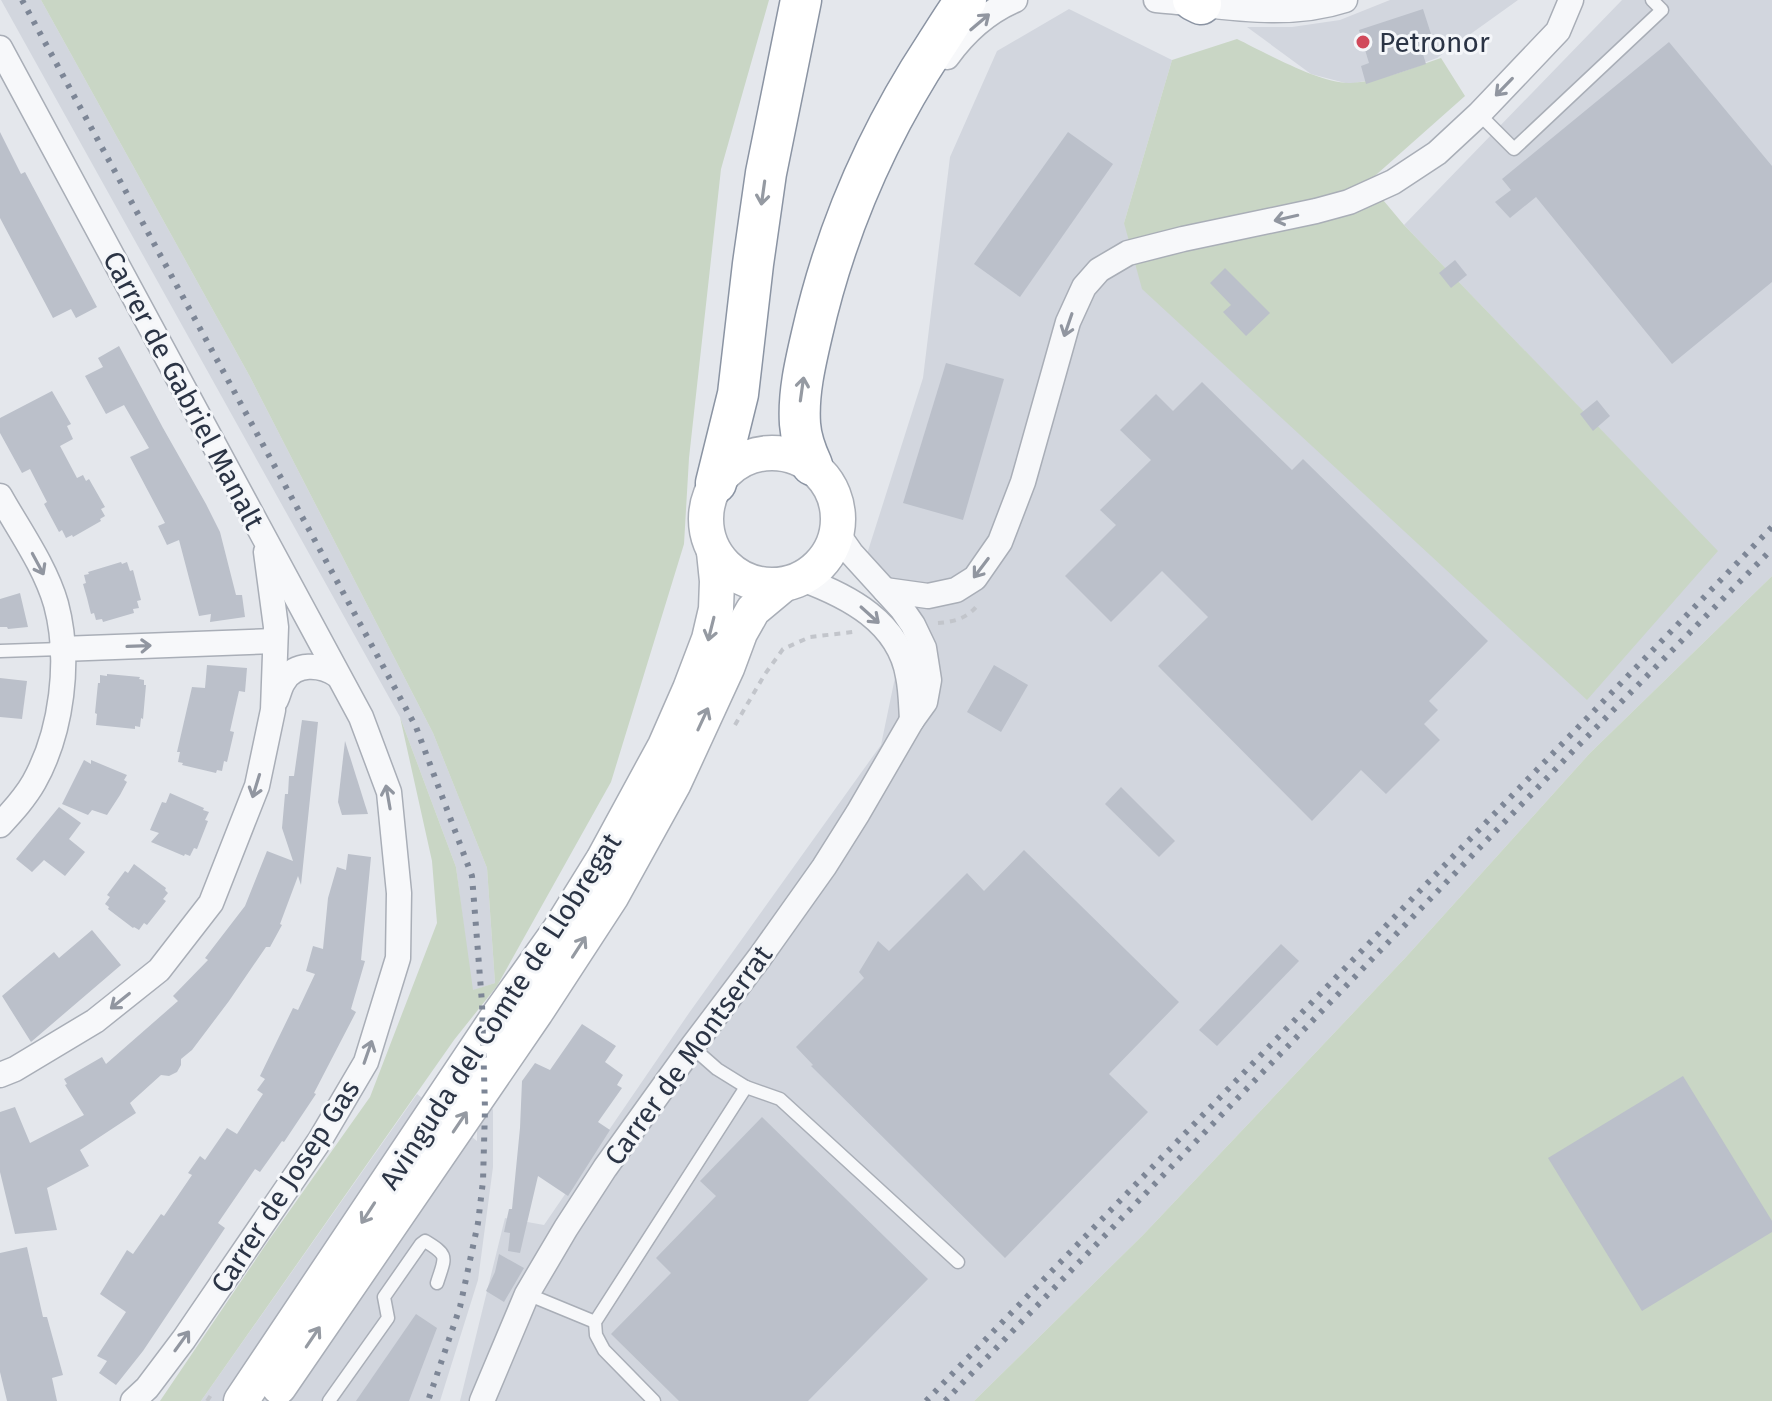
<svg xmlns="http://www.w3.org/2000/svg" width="1772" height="1401" font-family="'Fira Sans',sans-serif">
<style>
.built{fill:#d2d6de}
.green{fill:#c9d6c5}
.building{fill:#bbc0ca}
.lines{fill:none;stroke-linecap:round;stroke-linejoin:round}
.service-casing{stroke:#a9aeb7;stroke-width:15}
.minor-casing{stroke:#a9aeb7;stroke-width:27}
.secondary-casing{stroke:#a9aeb7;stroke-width:37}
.trunk-casing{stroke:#8b94a3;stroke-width:43}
.path{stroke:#c2c5cb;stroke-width:4;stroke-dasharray:6 6;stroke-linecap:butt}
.service{stroke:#f7f8fa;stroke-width:12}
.minor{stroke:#f7f8fa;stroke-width:24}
.secondary{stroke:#fff;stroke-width:34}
.trunk{stroke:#fff;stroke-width:40}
.rail{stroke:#7d8696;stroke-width:6;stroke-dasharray:4 8;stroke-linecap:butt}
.oneway{stroke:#9196a0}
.oneway2{stroke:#959aa2}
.poi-dot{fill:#d1495b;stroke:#f4f6f9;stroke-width:3}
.labels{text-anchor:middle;stroke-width:6;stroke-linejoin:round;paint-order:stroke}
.poi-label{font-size:28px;fill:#2b3445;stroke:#f4f6f9;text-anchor:start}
.street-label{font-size:28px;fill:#2b3445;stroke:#f4f6f9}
</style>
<rect width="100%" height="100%" fill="#e4e7ec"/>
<g class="built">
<path d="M1,0h40l208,375 184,358 54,135 8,115 -23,8 -16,-124 -56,-150z"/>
<path d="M1390,0h128l-81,58 -55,20 -33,6 -38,-10 -64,-47h45l48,-7z"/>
<path d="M1622,0h150v576l-182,177 -184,204 -263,278 -169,166h-514l45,-183 39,7 145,-212 192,-268 22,-106 -36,-85 56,-176 27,-221 47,-106 72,-42 103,51 -48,163 593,328 -313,-326z"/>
<path d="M417,1094l60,47v-26l16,-6v58l-15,113 -38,121h-239z"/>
</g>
<g class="green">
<path d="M41,0h728l-48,169 -32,289 -5,86 -73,238 -114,204 -43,54 -253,361h-41l111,-164 99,-140 67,-174 -5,-62 -32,-144 56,150 17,123 22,-7 -8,-115 -54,-135 -184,-358z"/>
<path d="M1237,39c27,13 85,46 114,44 31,-2 61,-15 90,-25l24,38 -97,86 36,43 314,326 -131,149 -445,-411 -18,-66 48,-163z"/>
<path d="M1772,576v825h-798l169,-166 263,-278 184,-204z"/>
</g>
<g class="building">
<path d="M1423,9l8,25 -13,4 8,26 -60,20 -5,-18 8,-3 -10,-33z"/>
<path d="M1669,42l103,124v116l-100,82 -136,-167 -26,21 -15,-16 16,-12 -9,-11z"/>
<path d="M0,132l21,42 4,-2 72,135 -21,11 -5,-9 -18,9 -53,-100z"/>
<path d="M1068,132l45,32 -93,133 -46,-33z"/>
<path d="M1455,260l12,15 -16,13 -12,-15z"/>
<path d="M1225,268l45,45 -24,23 -23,-24 8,-7 -21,-22z"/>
<path d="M119,346l44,82 43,76 14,28 16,63h6l3,22 -35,5 1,-8 -12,2 -20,-76 -12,5 -9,-19 7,-3 -35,-66 19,-9 -25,-43 -18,9 -21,-38 18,-9 -5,-9z"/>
<path d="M946,363l58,16 -41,141 -60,-17z"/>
<path d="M1202,382l90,88 11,-11 185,182 -59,60 9,9 -14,14 16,16 -54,54 -25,-24 -49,51 -154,-155 50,-49 -46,-46 -51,51 -46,-46 51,-51 -16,-15 51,-50 -31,-30 36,-36 17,17z"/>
<path d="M52,391l19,33 -4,2 6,13 -13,7 17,32 6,-3 3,6 3,-2 16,28 -4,2 4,7 -5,3 1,2 -28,16 -1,-2 -6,3 -4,-8 -3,2 -15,-28 3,-2 -17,-33 -8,4 -22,-40v-15z"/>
<path d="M1597,400l13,16 -17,15 -13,-17z"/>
<path d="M121,562l1,2 5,-2 3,9 3,-1 8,30 -4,1 2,7 -6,1 1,4 -31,9 -1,-3 -6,1 -2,-7 -3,1 -4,-16 -4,-14 3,-1 -2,-8 5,-1 -1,-2z"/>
<path d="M20,593l8,34 -20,2 -1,-2h-7v-28z"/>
<path d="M207,665l40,3 -2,24 -6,-1 -9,40 4,1 -7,30 -3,-1 -2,10 -5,-1 -1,3 -34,-8 1,-2 -5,-1 2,-10h-3l15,-65 13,1z"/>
<path d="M994,665l34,20 -27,47 -34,-20z"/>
<path d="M107,674l33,3 -1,2 5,1v5h2l-3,34 -2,-1 -1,9 -5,-1v3l-39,-4 1,-11 -2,-1 3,-30h2v-8l7,1z"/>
<path d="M0,678l27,3 -5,38 -22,-2z"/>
<path d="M302,720l16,2 -17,163 -3,-9 -18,48 2,1 -12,22h-4l-37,54 -37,49 -11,9v6l-4,7 -8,4 -8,-1 -31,28 6,10 -56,37 9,16 -42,22 10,42 -42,4 -15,-62v-60l15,-5 15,36 54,-28 -19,-30 2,-1 -3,-5 38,-22 4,7 72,-63 -5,-5 35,-36 -3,-2 40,-52 22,-55 26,10 -11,-33 3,-34h3l1,-18h5z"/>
<path d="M345,741l23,73 -26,1 -4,-13z"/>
<path d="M84,760l7,4v-4l36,15 -3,5 3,2 -7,13 -13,20 -15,-5 -4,5 -26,-11z"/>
<path d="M1121,787l54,54 -16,16 -54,-53z"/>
<path d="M170,793l34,15 -1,2 6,2 -4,8 3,1 -11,28 -3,-1 -4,8 -5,-2 -1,2 -33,-14 8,-9 -9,-3 12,-28 4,1z"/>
<path d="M59,807l22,16 -12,16 16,13 -20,24 -21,-16 -12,12 -16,-13z"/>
<path d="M1024,850l155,152 -70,72 39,38 -143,146 -194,-192 2,-1 -17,-18 68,-69 -5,-6 19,-31 11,10 78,-78 17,18z"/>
<path d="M348,854l23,3 -10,103 4,1 -14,48 5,3 -42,81 2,1 -32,48 -2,-1 -22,31 -5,-3 -37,54 7,5 -82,123 -27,34 -17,-12 8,-12 -10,-5 29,-44 -26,-18 27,-44 6,4 28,-40 3,2 28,-41 -4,-2 12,-17 5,4 22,-32 10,6 26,-40 -6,-4 8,-11 -5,-3 33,-68 5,2 17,-36 -9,-3 7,-25 10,3 5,-51 9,-31 9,3z"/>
<path d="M134,864l32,24 -1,2 3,3 -5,6 3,2 -19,24 -3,-2 -5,7 -5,-3 -1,1 -25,-19 1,-2 -4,-3 5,-7 -3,-2 18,-24 3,2z"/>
<path d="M92,930l29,35 -90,77 -29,-46 52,-44 5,6z"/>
<path d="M1281,944l18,17 -82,85 -18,-16z"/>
<path d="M582,1024l34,22 -11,16 18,13 -6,10 5,3 -24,34 12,8 -42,66 -30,-20 -18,77 -12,-2 2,-18 -6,-1 5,-23h3l8,-81 2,-47 13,-18 15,7z"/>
<path d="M1683,1076l89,145v11l-130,79 -94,-153z"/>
<path d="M762,1117l166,162 -120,122h-129l-68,-67 60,-61 -15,-15 60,-62 -16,-15z"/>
<path d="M27,1247l16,70h4l16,58 -11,3 5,23h-50l-7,-29v-119z"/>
<path d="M499,1254l25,14 -20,34 -18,-11 9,-19z"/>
<path d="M416,1314l21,14 -28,73h-53z"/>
</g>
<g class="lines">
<defs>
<g id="service">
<path d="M1479,114l35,35 148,-139 -10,-10"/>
<path d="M0,651l61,-2"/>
<path d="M692,1047l25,22 29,18 34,12 178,163"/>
<path d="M527,1294l68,28"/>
<path d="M329,1401l59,-83 -4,-21 37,-53 4,-3c25,15 20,16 12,42"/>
<path d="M654,1401l-50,-51 -8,-15 -1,-13 151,-235"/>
</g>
<g id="minor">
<path d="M1156,0c62,5 128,20 189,0"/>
<path d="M0,48l361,669 28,75 10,101 -1,65 -32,104 -46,78 -136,199 -37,49 -14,13"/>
<path d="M947,57c18,-25 40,-45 68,-57"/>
<path d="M0,496c19,34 45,70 56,108 15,56 6,128 -22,178 -9,16 -22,30 -34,43"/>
<path d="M802,579c46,17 97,43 106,97 3,14 3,29 4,44"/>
<path d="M885,590l43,6 28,-6 19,-12 25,-36 23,-60 45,-160 16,-35 15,-17 29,-17 55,-14 133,-28 33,-9 44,-20 44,-29 42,-39 79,-83 13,-31"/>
<path d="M61,649l214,-8"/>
<path d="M276,700c3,-6 4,-14 8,-19 11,-19 37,-17 53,-6"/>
<path d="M0,1075l15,-6 80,-48 64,-51 52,-67 46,-117 16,-76 3,-83 -10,-75"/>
<path d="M482,1401l45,-107 39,-66 39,-60 87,-121 68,-90 64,-90 34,-54 54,-93 13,-18 4,-22 -5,-32 -11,-23 -11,-16 -51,-56 -14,-20"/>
</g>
<g id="secondary">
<circle cx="772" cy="519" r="66"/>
<path d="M279,1387l257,-375 75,-115 63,-114 53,-115 13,-35 13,-23 30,-25"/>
<path d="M241,1401l258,-386 60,-84 44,-71 62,-114 25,-57 19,-50 7,-30 1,-28 -3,-29"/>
</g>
<g id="trunk">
<path d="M1193,0l8,4"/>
<path d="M812,465c-6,-13 -11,-26 -12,-41 -2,-30 5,-60 12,-90 23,-102 66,-201 124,-289 10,-15 19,-31 30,-45"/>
<path d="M716,483l22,-89 15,-130 13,-91 35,-173"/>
</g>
</defs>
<use href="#service" class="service-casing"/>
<use href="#minor" class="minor-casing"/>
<use href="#secondary" class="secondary-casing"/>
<use href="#trunk" class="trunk-casing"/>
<g class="path">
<path d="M938,623c14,-1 28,-4 38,-16"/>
<path d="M735,725l30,-51 18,-25 27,-12 43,-5"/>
<path d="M207,1401l6,-9"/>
</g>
<use href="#service" class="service"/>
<use href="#minor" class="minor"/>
<use href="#secondary" class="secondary"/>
<use href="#trunk" class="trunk"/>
<g class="rail">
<path d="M22,0l394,727 56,149 10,127 3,106 -2,72 -5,42 -18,84 -32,94"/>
<path d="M926,1401l846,-874"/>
<path d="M945,1401l630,-652 197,-200"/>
</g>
</g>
<defs><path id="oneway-shaft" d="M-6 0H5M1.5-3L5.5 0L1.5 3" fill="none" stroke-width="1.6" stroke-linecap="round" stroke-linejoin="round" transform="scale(2)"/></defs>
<g class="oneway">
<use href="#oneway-shaft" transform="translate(980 22) rotate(-40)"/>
<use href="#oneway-shaft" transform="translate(1504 87) rotate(134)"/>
<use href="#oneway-shaft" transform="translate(1286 218) rotate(167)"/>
<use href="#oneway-shaft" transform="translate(1068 325) rotate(109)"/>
<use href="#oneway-shaft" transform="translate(38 564) rotate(62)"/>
<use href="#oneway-shaft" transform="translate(981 568) rotate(127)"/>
<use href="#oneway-shaft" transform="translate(870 615) rotate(42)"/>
<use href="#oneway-shaft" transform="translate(139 646) rotate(-2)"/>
<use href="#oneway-shaft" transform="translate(256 786) rotate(107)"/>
<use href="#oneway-shaft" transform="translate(388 797) rotate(-100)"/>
<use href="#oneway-shaft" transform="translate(120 1001) rotate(141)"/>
<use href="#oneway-shaft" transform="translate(368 1052) rotate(-71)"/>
<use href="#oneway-shaft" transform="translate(182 1341) rotate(-54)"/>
</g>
<g class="oneway2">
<use href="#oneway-shaft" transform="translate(763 193) rotate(98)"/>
<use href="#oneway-shaft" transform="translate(802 389) rotate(-82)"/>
<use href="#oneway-shaft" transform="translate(711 629) rotate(104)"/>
<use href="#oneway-shaft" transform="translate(703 719) rotate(-65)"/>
<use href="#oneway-shaft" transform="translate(579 947) rotate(-57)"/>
<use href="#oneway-shaft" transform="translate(460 1122) rotate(-56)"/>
<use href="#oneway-shaft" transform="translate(368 1213) rotate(123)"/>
<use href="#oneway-shaft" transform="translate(313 1337) rotate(-56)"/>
</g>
<circle class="poi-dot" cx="1363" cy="42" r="8"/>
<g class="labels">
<g class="poi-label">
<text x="1379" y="52">Petronor</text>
</g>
<g class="street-label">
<text transform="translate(184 390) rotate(62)" y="10">Carrer de Gabriel Manalt</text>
<text transform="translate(500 1011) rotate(-57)" y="10">Avinguda del Comte de Llobregat</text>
<text transform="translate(688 1055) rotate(-54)" y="10">Carrer de Montserrat</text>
<text transform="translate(285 1186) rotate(-57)" y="10">Carrer de Josep Gas</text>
</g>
</g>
</svg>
